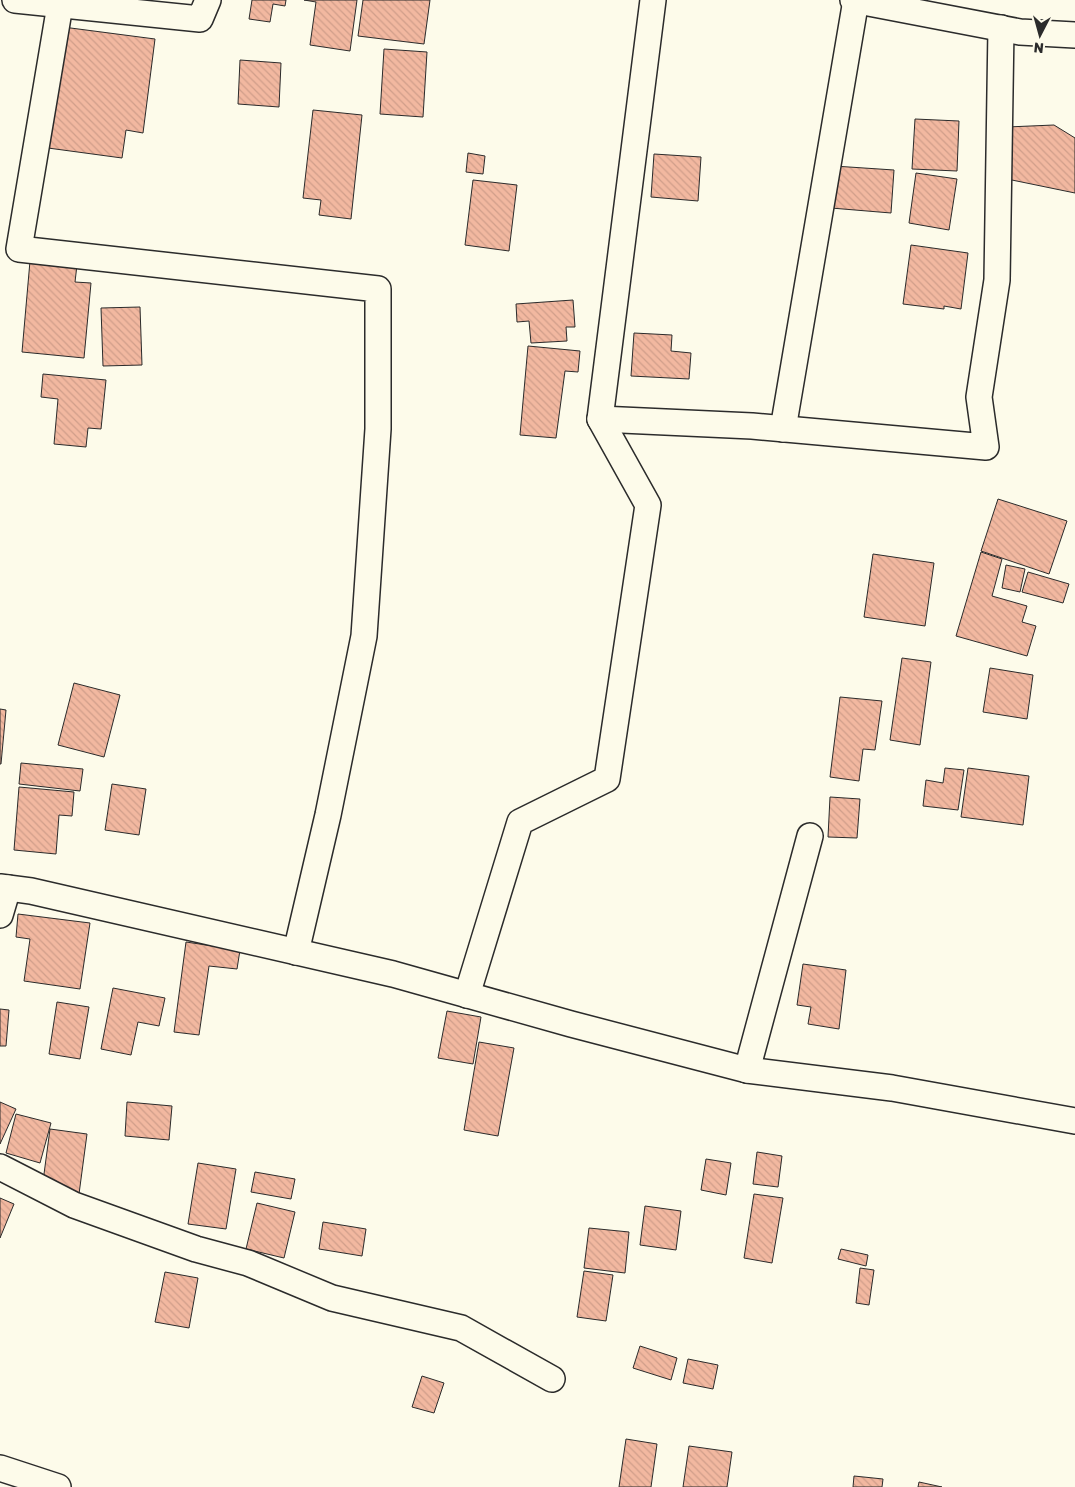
<svg xmlns="http://www.w3.org/2000/svg" width="1075" height="1487" font-family="Rubik,sans-serif">
<style>
.building{fill:url(#building-back-hatch);stroke:#2b2b2b}
.lines{fill:none;stroke-linecap:round;stroke-linejoin:round}
.street-casing{stroke:#2b2b2b;stroke-width:28}
.street{stroke:#fdfbea;stroke-width:25}
</style>
<defs>
<pattern id="building-back-hatch" width="6" height="6" patternUnits="userSpaceOnUse" patternTransform="scale(1.25)"><rect width="6" height="6" fill="#f2b8a0"/><path d="M-1 5l2 2M0 0l6 6M5-1l2 2" fill="none" stroke="#d09e8a"/></pattern>
</defs>
<rect width="100%" height="100%" fill="#fdfbea"/>
<g class="building">
<path d="M252,0h34l-1,6 -12,-2 -3,18 -21,-3z"/>
<path d="M304,0h53l-7,51 -40,-6 6,-43z"/>
<path d="M363,0h67l-6,44 -66,-8z"/>
<path d="M63,27l92,12 -12,94 -17,-3 -4,28 -74,-10z"/>
<path d="M384,49l43,3 -4,65 -43,-3z"/>
<path d="M240,60l41,3 -2,44 -41,-3z"/>
<path d="M313,110l49,5 -11,104 -32,-4 2,-15 -18,-2z"/>
<path d="M915,119l44,2 -2,50 -45,-2z"/>
<path d="M1054,125l21,13v55l-68,-14v-52z"/>
<path d="M468,153l17,3 -2,18 -17,-2z"/>
<path d="M654,154l47,3 -3,44 -47,-4z"/>
<path d="M834,166l60,4 -3,43 -60,-5z"/>
<path d="M916,173l41,6 -8,51 -40,-7z"/>
<path d="M473,180l44,5 -8,66 -44,-6z"/>
<path d="M911,245l57,8 -7,56 -17,-3v3l-41,-5z"/>
<path d="M30,261l47,4 -2,17 16,1 -7,75 -62,-6z"/>
<path d="M573,300l2,27h-9l1,14 -36,2 -2,-22 -12,1 -1,-18z"/>
<path d="M140,307l2,58 -39,1 -2,-58z"/>
<path d="M634,333l38,2 -1,16 20,2 -2,26 -58,-3z"/>
<path d="M528,346l52,5 -2,21 -13,-1 -9,67 -36,-3z"/>
<path d="M43,374l63,6 -5,49 -13,-1 -2,19 -32,-3 4,-45 -17,-2z"/>
<path d="M998,499l69,22 -18,53 -68,-23z"/>
<path d="M981,552l21,7 -10,37 35,10 -5,16 14,4 -9,30 -71,-20z"/>
<path d="M873,554l61,9 -9,63 -61,-9z"/>
<path d="M1006,565l19,4 -5,23 -18,-4z"/>
<path d="M1028,572l41,12 -6,19 -41,-11z"/>
<path d="M902,658l29,4 -11,83 -30,-5z"/>
<path d="M990,668l43,7 -6,44 -44,-7z"/>
<path d="M74,683l46,12 -16,62 -46,-12z"/>
<path d="M840,697l42,4 -7,49 -12,-1 -4,32 -29,-4z"/>
<path d="M0,709l6,1 -5,54h-1z"/>
<path d="M21,763l62,6 -3,22 -61,-7z"/>
<path d="M945,768l19,2 -6,40 -35,-4 3,-26 17,3z"/>
<path d="M968,768l61,8 -6,49 -62,-8z"/>
<path d="M112,784l34,5 -7,46 -34,-5z"/>
<path d="M19,787l55,5 -2,24 -13,-1 -3,39 -42,-4z"/>
<path d="M830,797l30,2 -3,39 -29,-1z"/>
<path d="M18,914l72,9 -10,66 -56,-8 6,-42 -14,-2z"/>
<path d="M186,942l54,8 -3,19 -28,-3 -10,69 -25,-3z"/>
<path d="M803,964l43,6 -7,59 -31,-5 3,-17 -14,-2z"/>
<path d="M113,988l52,10 -6,28 -21,-4 -7,33 -30,-6z"/>
<path d="M57,1002l32,5 -9,52 -31,-5z"/>
<path d="M0,1009l9,1 -3,36h-6z"/>
<path d="M447,1011l34,6 -8,47 -35,-6z"/>
<path d="M479,1042l35,6 -16,88 -34,-6z"/>
<path d="M0,1102l16,7 -16,35z"/>
<path d="M127,1102l45,4 -3,34 -44,-4z"/>
<path d="M16,1114l35,9 -11,40 -34,-10z"/>
<path d="M50,1129l37,5 -8,60 -37,-5z"/>
<path d="M757,1152l25,4 -4,31 -25,-3z"/>
<path d="M706,1159l25,4 -5,32 -25,-5z"/>
<path d="M198,1163l38,6 -10,60 -38,-5z"/>
<path d="M255,1172l40,7 -4,20 -40,-7z"/>
<path d="M754,1194l29,4 -11,65 -28,-5z"/>
<path d="M0,1198l14,6 -14,34z"/>
<path d="M257,1203l38,9 -11,46 -38,-9z"/>
<path d="M645,1206l36,5 -5,39 -36,-5z"/>
<path d="M323,1222l43,7 -4,27 -43,-7z"/>
<path d="M589,1228l40,4 -4,41 -41,-5z"/>
<path d="M841,1249l27,6 -2,11 -28,-7z"/>
<path d="M860,1268l14,2 -5,35 -13,-2z"/>
<path d="M584,1271l29,4 -7,46 -29,-4z"/>
<path d="M165,1272l33,6 -9,50 -34,-6z"/>
<path d="M640,1346l37,12 -6,22 -38,-12z"/>
<path d="M688,1359l30,6 -5,24 -30,-6z"/>
<path d="M422,1376l22,7 -10,30 -22,-6z"/>
<path d="M626,1439l31,5 -6,43h-32z"/>
<path d="M689,1446l43,6 -5,35h-44z"/>
<path d="M854,1476l29,3 -1,8h-29z"/>
<path d="M919,1482l23,5h-24z"/>
</g>
<g class="lines">
<defs>
<g id="street">
<path d="M15,0l185,19 8,-19"/>
<path d="M853,0l167,32 55,3"/>
<path d="M60,5l-41,244 359,40v140l-14,207 -36,179 -32,137"/>
<path d="M600,419l152,7 234,21 -7,-50 18,-117 4,-252"/>
<path d="M783,429l73,-429"/>
<path d="M0,887l31,4 362,83 178,50 176,46 145,18 183,33"/>
<path d="M0,915l8,-27"/>
<path d="M467,995l53,-173 87,-43 41,-274 -48,-86 53,-419"/>
<path d="M747,1070l63,-234"/>
<path d="M0,1167l74,38 122,44 52,14 84,35 129,30 91,51"/>
<path d="M0,1468l58,19"/>
</g>
</defs>
<use href="#street" class="street-casing"/>
<use href="#street" class="street"/>
</g>
<g transform="translate(1040 35) rotate(186)" stroke="#fdfbea" stroke-width="4" paint-order="stroke">
<path d="M0-4L9 19L0 12L-9 19Z" fill="#2b2b2b"/>
<text y="-8" font-size="14" font-weight="bold" text-anchor="middle" fill="#2b2b2b">N</text>
</g>
</svg>
